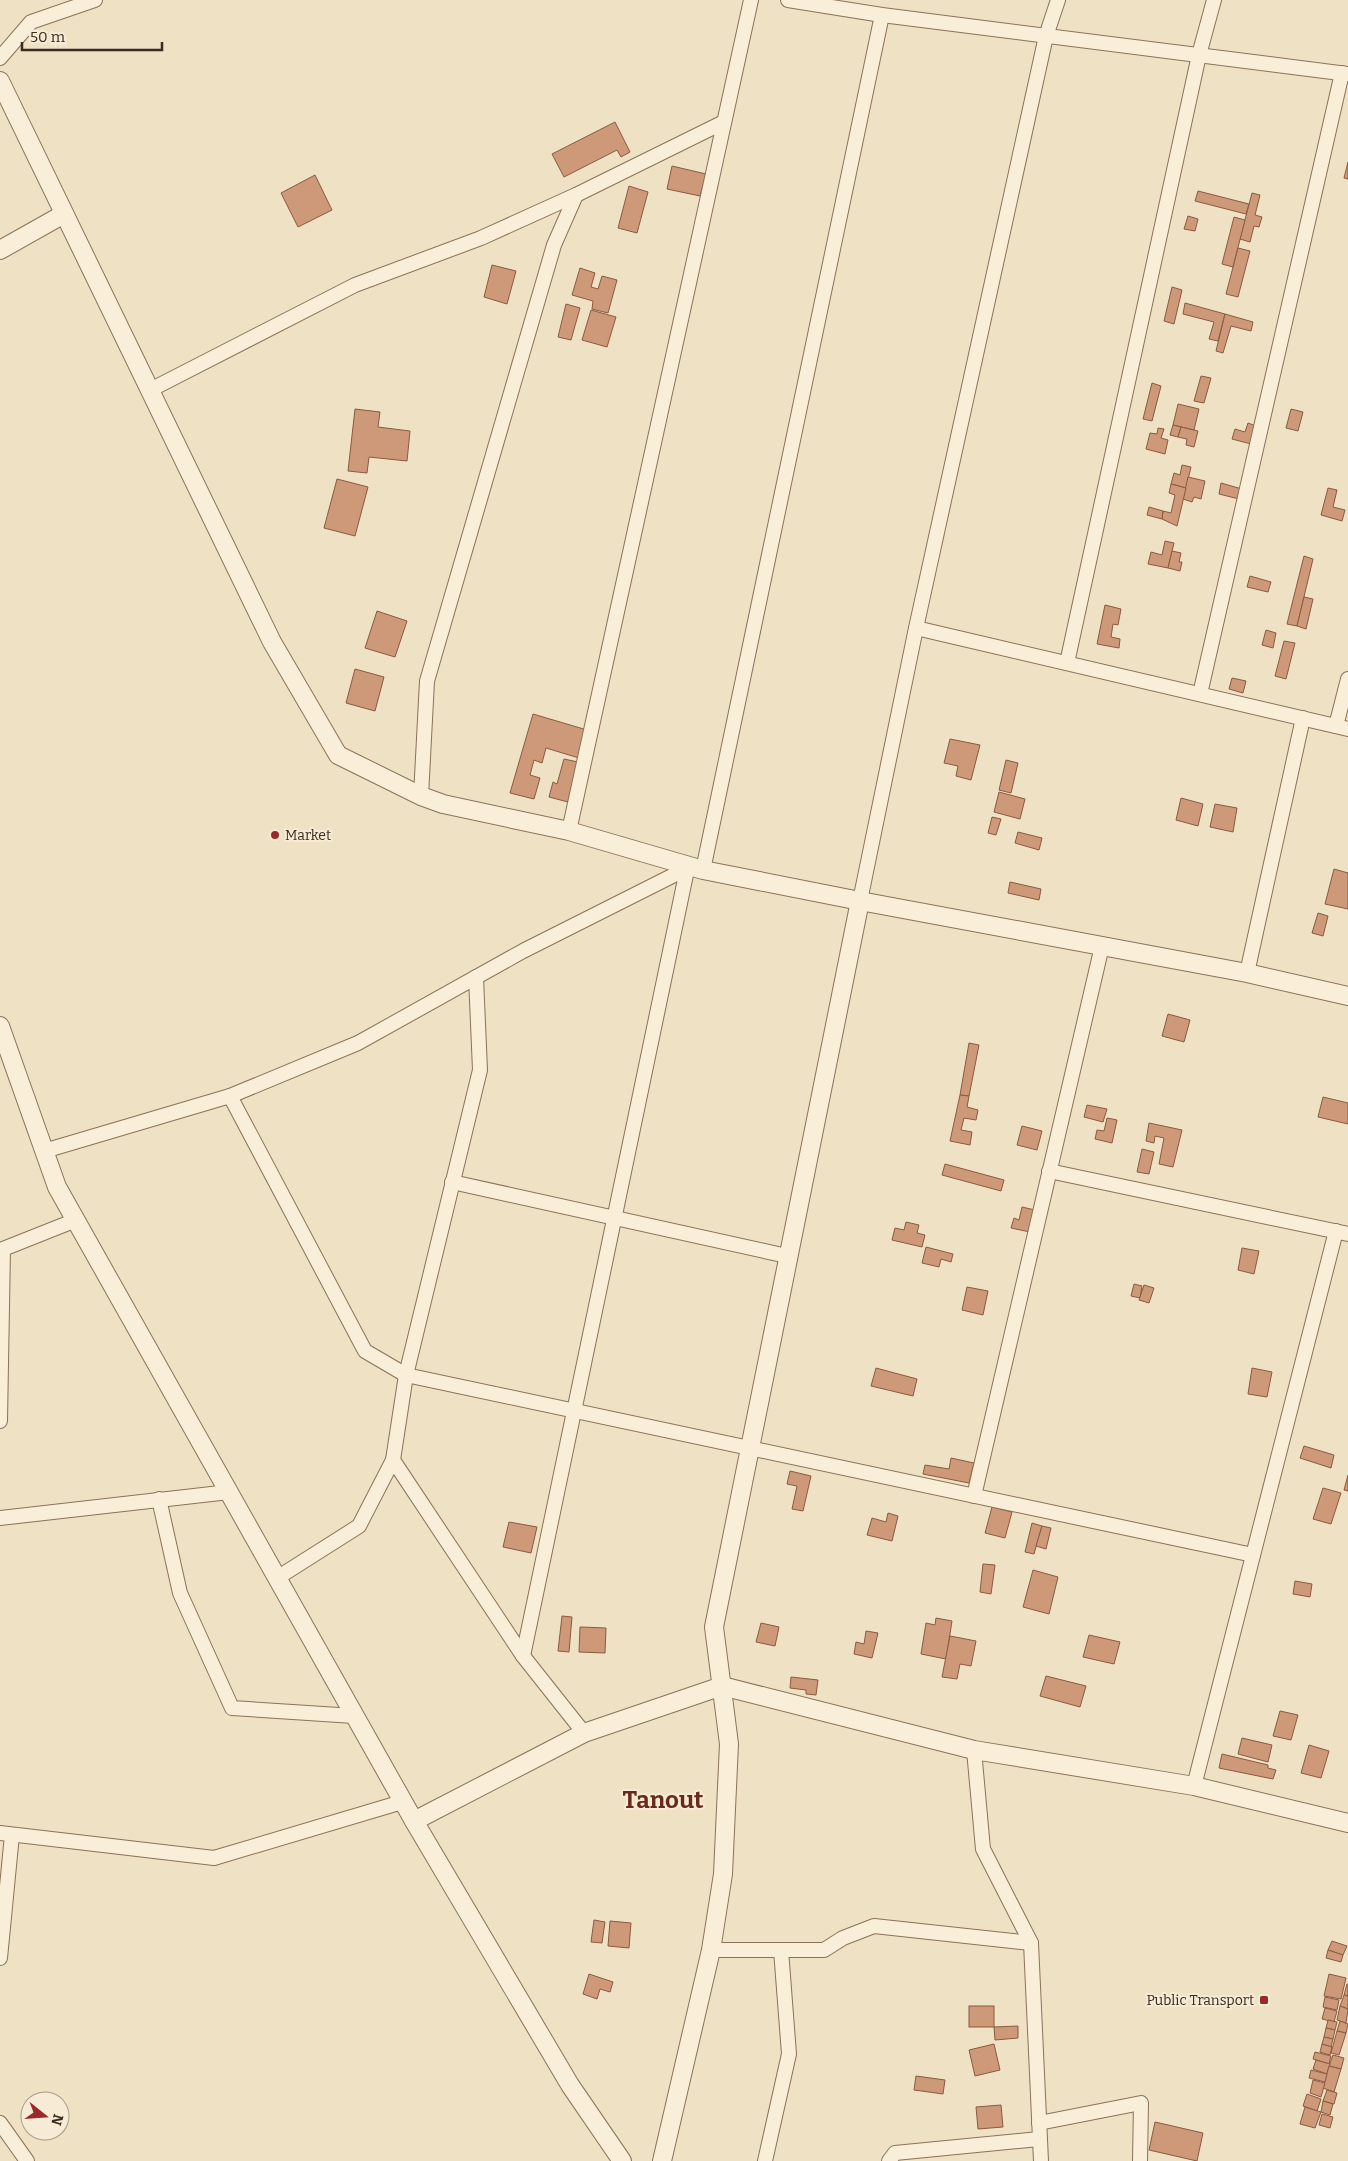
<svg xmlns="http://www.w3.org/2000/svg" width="1348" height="2161" font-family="Bitter,serif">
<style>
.building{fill:#ce9979;stroke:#8a5a3f}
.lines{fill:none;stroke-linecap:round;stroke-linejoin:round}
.minor-casing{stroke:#8a725a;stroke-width:16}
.tertiary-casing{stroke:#8a725a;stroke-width:20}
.minor{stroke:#f9eed7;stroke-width:14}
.tertiary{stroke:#f9eed7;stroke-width:18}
.poi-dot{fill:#9a292d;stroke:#f6ebd4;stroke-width:2}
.labels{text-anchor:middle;stroke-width:4;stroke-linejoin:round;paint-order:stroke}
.poi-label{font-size:14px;fill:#3a2b1e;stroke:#f6ebd4;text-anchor:start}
.town-label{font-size:24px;font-weight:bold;fill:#672a1d;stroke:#f6ebd4}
</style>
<rect width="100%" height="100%" fill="#efe1c4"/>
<g class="building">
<path d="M615,122l15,30 -9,5 -4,-7 -53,27 -12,-23z"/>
<path d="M1348,162v17l-4,-1z"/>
<path d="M672,166l34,8 -6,22 -33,-7z"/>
<path d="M315,175l17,35 -34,17 -17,-34z"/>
<path d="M629,186l19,6 -11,41 -19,-5z"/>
<path d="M1198,191l51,13 -3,10 -51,-13z"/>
<path d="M1252,193l8,2 -5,20 7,2 -3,10 -5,-1 -4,16 -10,-3z"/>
<path d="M1188,216l10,3 -3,12 -11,-2z"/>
<path d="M1234,217l11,3 -12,47 -11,-3z"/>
<path d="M1238,248l12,3 -12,46 -12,-3z"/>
<path d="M492,265l24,6 -9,33 -23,-7z"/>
<path d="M580,268l15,5 -4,14 7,2 4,-13 15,4 -9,33 -16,-4 1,-8 -21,-6z"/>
<path d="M1172,287l10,3 -8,34 -10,-3z"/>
<path d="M1185,303l40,11 -7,27 -9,-2 5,-17 -31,-8z"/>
<path d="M566,304l14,4 -9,32 -13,-3z"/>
<path d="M591,310l25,7 -9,30 -25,-7z"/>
<path d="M1225,314l28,8 -2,9 -20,-5 -8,27 -7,-2z"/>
<path d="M1201,376l10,2 -7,25 -10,-2z"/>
<path d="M1152,383l9,3 -9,35 -9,-2z"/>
<path d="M1178,404l21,5 -5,21 -21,-5z"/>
<path d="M355,409l25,3 -2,15 32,4 -3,30 -38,-4 -2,16 -19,-2z"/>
<path d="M1291,409l12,3 -5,19 -12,-3z"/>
<path d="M1248,423l8,3 -5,18 -19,-5 3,-10 10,3z"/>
<path d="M1173,425l8,2 -3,10 -8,-2z"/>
<path d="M1181,427l17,4 -4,16 -8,-2 1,-6 -9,-2z"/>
<path d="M1158,428l6,1 -3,9 7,2 -3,14 -19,-5 4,-16 7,1z"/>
<path d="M1182,465l9,2 -5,21 -15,-4 3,-11 6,2z"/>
<path d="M1188,477l17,4 -4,18 -7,-2 -2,5 -9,-3z"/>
<path d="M337,479l31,8 -13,49 -31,-8z"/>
<path d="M1221,483l21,6 -3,10 -20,-5z"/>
<path d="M1171,484l15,4 -9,38 -15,-7 1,-8 8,2 4,-18 -6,-2z"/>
<path d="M1328,488l9,2 -4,17 12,3 -3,11 -21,-6z"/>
<path d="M1149,507l14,4 -1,8 -15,-4z"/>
<path d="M1165,541l9,2 -6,25 -20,-4 3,-12 11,3z"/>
<path d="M1172,551l9,2 -2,9h3l-2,9 -12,-3z"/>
<path d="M1304,556l9,3 -16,67 -10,-2z"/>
<path d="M1250,576l21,6 -3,10 -21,-5z"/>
<path d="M1304,597l9,2 -7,30 -9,-3z"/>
<path d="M1105,605l16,4 -3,16 -5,-1 -2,13 9,2 -1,9 -22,-4z"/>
<path d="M377,611l30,10 -12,36 -30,-9z"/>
<path d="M1266,630l10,3 -3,15 -11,-3z"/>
<path d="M1284,641l11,2 -9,36 -11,-3z"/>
<path d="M355,669l29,8 -9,34 -29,-8z"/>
<path d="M1232,678l14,3 -3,12 -14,-4z"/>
<path d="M533,714l54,16 -8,28 -33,-10 -4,15 -8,-3 -4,15 10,3 -6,21 -24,-6z"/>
<path d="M950,739l30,6 -9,35 -15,-4 2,-10 -14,-3z"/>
<path d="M564,759l14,3 -10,40 -19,-5 4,-15 4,2z"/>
<path d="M1006,760l12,3 -7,30 -12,-3z"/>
<path d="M999,792l26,7 -5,20 -26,-7z"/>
<path d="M1181,798l22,6 -5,22 -22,-6z"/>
<path d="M1215,804l22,4 -4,24 -23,-5z"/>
<path d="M992,817l9,2 -5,16 -8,-2z"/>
<path d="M1018,832l24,6 -3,12 -24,-7z"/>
<path d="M1334,869l14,4v36l-23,-5z"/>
<path d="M1010,882l31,7 -2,11 -31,-7z"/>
<path d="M1318,913l10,3 -5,20 -11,-3z"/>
<path d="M1168,1014l22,6 -6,22 -22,-6z"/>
<path d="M969,1043l10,2 -10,51 -9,-1z"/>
<path d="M960,1095l9,1 -2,11 11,3 -2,10 -12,-2 -3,12 11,2 -2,13 -20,-4z"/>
<path d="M1323,1097l25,6v21l-30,-7z"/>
<path d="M1087,1105l20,4 -4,13 -19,-5z"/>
<path d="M1107,1118l10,2 -5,23 -17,-4 2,-9 7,1z"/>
<path d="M1149,1123l33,7 -9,37 -14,-3 5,-26 -9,-2 -1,7 -8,-2z"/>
<path d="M1022,1126l20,5 -5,19 -20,-5z"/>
<path d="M1142,1149l12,3 -5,22 -12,-2z"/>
<path d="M945,1164l59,16 -3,11 -59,-16z"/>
<path d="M1022,1207l13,3 -5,22 -19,-4 3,-10 5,2z"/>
<path d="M906,1222l13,3 -2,8 8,2 -3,12 -30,-7 3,-12 9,2z"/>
<path d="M926,1247l27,7 -2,8 -10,-3 -2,8 -17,-4z"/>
<path d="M1242,1248l17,3 -5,23 -16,-4z"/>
<path d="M1134,1284l8,2 -2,12 -9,-2z"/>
<path d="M1144,1285l10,3 -5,15 -10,-3z"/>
<path d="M967,1287l21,4 -5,24 -21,-5z"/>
<path d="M876,1368l41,11 -4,17 -42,-10z"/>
<path d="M1252,1368l20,4 -5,25 -19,-3z"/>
<path d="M1304,1446l30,9 -3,13 -31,-10z"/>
<path d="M951,1458l23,5 -5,20 -46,-9 2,-9 24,4z"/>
<path d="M790,1471l21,5 -8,35 -11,-2 5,-23 -10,-2z"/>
<path d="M1348,1475v16l-4,-1z"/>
<path d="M1323,1488l18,5 -10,31 -18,-5z"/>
<path d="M992,1507l20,5 -7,26 -20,-5z"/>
<path d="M888,1513l10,3 -6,25 -25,-6 5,-17 14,4z"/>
<path d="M509,1522l28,5 -6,26 -28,-6z"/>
<path d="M1032,1523l10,3 -8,28 -9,-2z"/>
<path d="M1042,1526l9,2 -5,21 -10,-3z"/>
<path d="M983,1564l12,1 -4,29 -11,-2z"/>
<path d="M1033,1570l25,7 -9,37 -26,-7z"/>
<path d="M1295,1581l17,3 -2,13 -17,-3z"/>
<path d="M562,1616l10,1 -3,35 -11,-1z"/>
<path d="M936,1618l16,3 -6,38 -25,-5 5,-31 9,2z"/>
<path d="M761,1623l18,4 -4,19 -19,-4z"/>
<path d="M580,1627l26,1 -1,25 -26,-1z"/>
<path d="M866,1631l12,2 -6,25 -18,-4 2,-12 8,2z"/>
<path d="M1089,1635l31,7 -6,22 -31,-7z"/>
<path d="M950,1636l26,5 -5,25 -11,-2 -3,15 -15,-2z"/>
<path d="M1046,1676l40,10 -6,21 -40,-11z"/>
<path d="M791,1677l27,3 -2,15 -10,-1v-4l-16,-2z"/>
<path d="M1280,1711l18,4 -7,25 -18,-4z"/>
<path d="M1242,1738l30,7 -4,17 -30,-8z"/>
<path d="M1309,1745l20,6 -8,27 -20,-5z"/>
<path d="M1222,1754l46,11v3l8,2 -3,9 -54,-11z"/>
<path d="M594,1920l11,2 -3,21 -11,-1z"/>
<path d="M610,1921l21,2 -2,25 -21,-2z"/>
<path d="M1332,1941l15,5 -4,9 -15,-5z"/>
<path d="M1328,1950l15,5 -2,7 -15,-4z"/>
<path d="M589,1974l24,8 -3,10 -10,-3 -3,10 -14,-5z"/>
<path d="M1329,1974l17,4 -5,21 -17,-3z"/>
<path d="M1347,1984h1v12l-4,-1z"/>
<path d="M1344,1995l4,1v13l-8,-3z"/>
<path d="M1325,1997l14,3 -2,10 -14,-3z"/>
<rect x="969" y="2006" width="25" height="21"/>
<path d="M1340,2006l8,3 -2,14 -9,-3z"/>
<path d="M1325,2008l12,3 -3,11 -12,-3z"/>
<path d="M1328,2020l9,2 -2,8 -9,-2z"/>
<path d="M1340,2021l8,3 -2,9 -9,-2z"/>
<path d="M1018,2026v12l-23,2 -1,-13z"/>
<path d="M1326,2028l9,2 -2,9 -9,-2z"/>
<path d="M1337,2031l9,2 -7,22 -8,-2z"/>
<path d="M1324,2037l9,2 -2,8 -9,-3z"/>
<path d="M994,2044l6,26 -25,6 -6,-26z"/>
<path d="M1322,2044l10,3 -2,8 -10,-3z"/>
<path d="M1315,2052l16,4 -2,8 -16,-5z"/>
<path d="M1333,2055l11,3 -3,11 -12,-3z"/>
<path d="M1316,2060l14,4 -3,10 -14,-5z"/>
<path d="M1329,2066l12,3 -7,23 -11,-4z"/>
<path d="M1311,2070l16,4 -2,8 -16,-4z"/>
<path d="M916,2076l29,4 -2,14 -29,-4z"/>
<path d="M1313,2080l12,3 -4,14 -11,-4z"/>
<path d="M1327,2090l10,3 -3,11 -11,-3z"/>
<path d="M1307,2094l14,5 -4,12 -14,-5z"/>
<path d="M1323,2101l10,3 -3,11 -9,-3z"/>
<path d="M1001,2105l2,22 -25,2 -2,-22z"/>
<path d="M1305,2107l16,5 -6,16 -15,-4z"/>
<path d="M1322,2114l11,3 -3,11 -11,-3z"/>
<path d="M1155,2122l48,11 -6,28 -48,-11z"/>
</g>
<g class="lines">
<defs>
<g id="minor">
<path d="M788,0l94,15 466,59"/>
<path d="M0,58l31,-36 64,-22"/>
<path d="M150,390l205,-105 126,-47 95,-43 148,-73"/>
<path d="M916,628l432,101"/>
<path d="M1067,663l132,-608 15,-55"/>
<path d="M1200,694l142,-621"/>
<path d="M1336,726l12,-47"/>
<path d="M421,796l6,-115 127,-436 22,-50"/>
<path d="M569,831l182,-831"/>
<path d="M703,870l179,-855"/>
<path d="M860,901l56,-273 130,-592 12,-36"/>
<path d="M1247,973l56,-255"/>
<path d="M476,977l4,93 -74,305 -13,85 130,196 61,77"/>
<path d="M230,1096l135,255 41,24 847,180"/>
<path d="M44,1151l186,-55 128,-53 165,-92 153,-77 12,-9"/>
<path d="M1049,1171l299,63"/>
<path d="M452,1182l335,74"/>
<path d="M0,1421l3,-172 73,-29"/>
<path d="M974,1496l128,-550"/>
<path d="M159,1499l21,94 52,115 122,8"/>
<path d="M0,1518l229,-26"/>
<path d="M277,1578l82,-52 34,-66"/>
<path d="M523,1656c54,-264 111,-527 165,-791"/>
<path d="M974,1750l9,99 48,94 10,218"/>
<path d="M1194,1786l142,-555"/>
<path d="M0,1833l214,25 188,-56"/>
<path d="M711,1950h113l19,-12 31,-12 157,17"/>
<path d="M0,1958l12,-123"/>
<path d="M0,2123l27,38"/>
<path d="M1039,2123l102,-20 -1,58"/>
<path d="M765,2161l24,-107 -8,-104"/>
<path d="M889,2161l6,-8 144,-14"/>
</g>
<g id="tertiary">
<path d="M0,81l272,561 66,113 83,41 22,8 126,27 134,39 157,31 387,72 101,23"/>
<path d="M0,250l64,-36"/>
<path d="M0,1026l57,161 357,634 156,264 52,76"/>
<path d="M414,1821l170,-88 138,-47 252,64 220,36 154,37"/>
<path d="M662,2161l49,-211 12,-76 6,-130 -15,-117 146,-726"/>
</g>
</defs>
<use href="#minor" class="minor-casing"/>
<use href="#tertiary" class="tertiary-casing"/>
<use href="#minor" class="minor"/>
<use href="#tertiary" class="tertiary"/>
</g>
<g class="poi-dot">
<circle cx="275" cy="835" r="5"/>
<rect x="1259" y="1995" width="10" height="10" rx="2.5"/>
</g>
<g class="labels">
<g class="poi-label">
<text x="285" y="840">Market</text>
<text x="1254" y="2005" text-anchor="end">Public Transport</text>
</g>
<g class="town-label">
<text x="663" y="1808">Tanout</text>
</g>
</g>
<g transform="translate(45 2116) rotate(107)"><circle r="24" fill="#f6ebd4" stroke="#ab9e8b"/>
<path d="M0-4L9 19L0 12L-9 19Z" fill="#9a292d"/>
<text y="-8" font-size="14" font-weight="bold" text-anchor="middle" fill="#3a2b1e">N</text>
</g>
<path d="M22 42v8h140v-8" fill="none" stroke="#3a2b1e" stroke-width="2.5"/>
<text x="30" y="42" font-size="15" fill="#3a2b1e" stroke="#f6ebd4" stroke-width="4" paint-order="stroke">50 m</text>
</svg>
